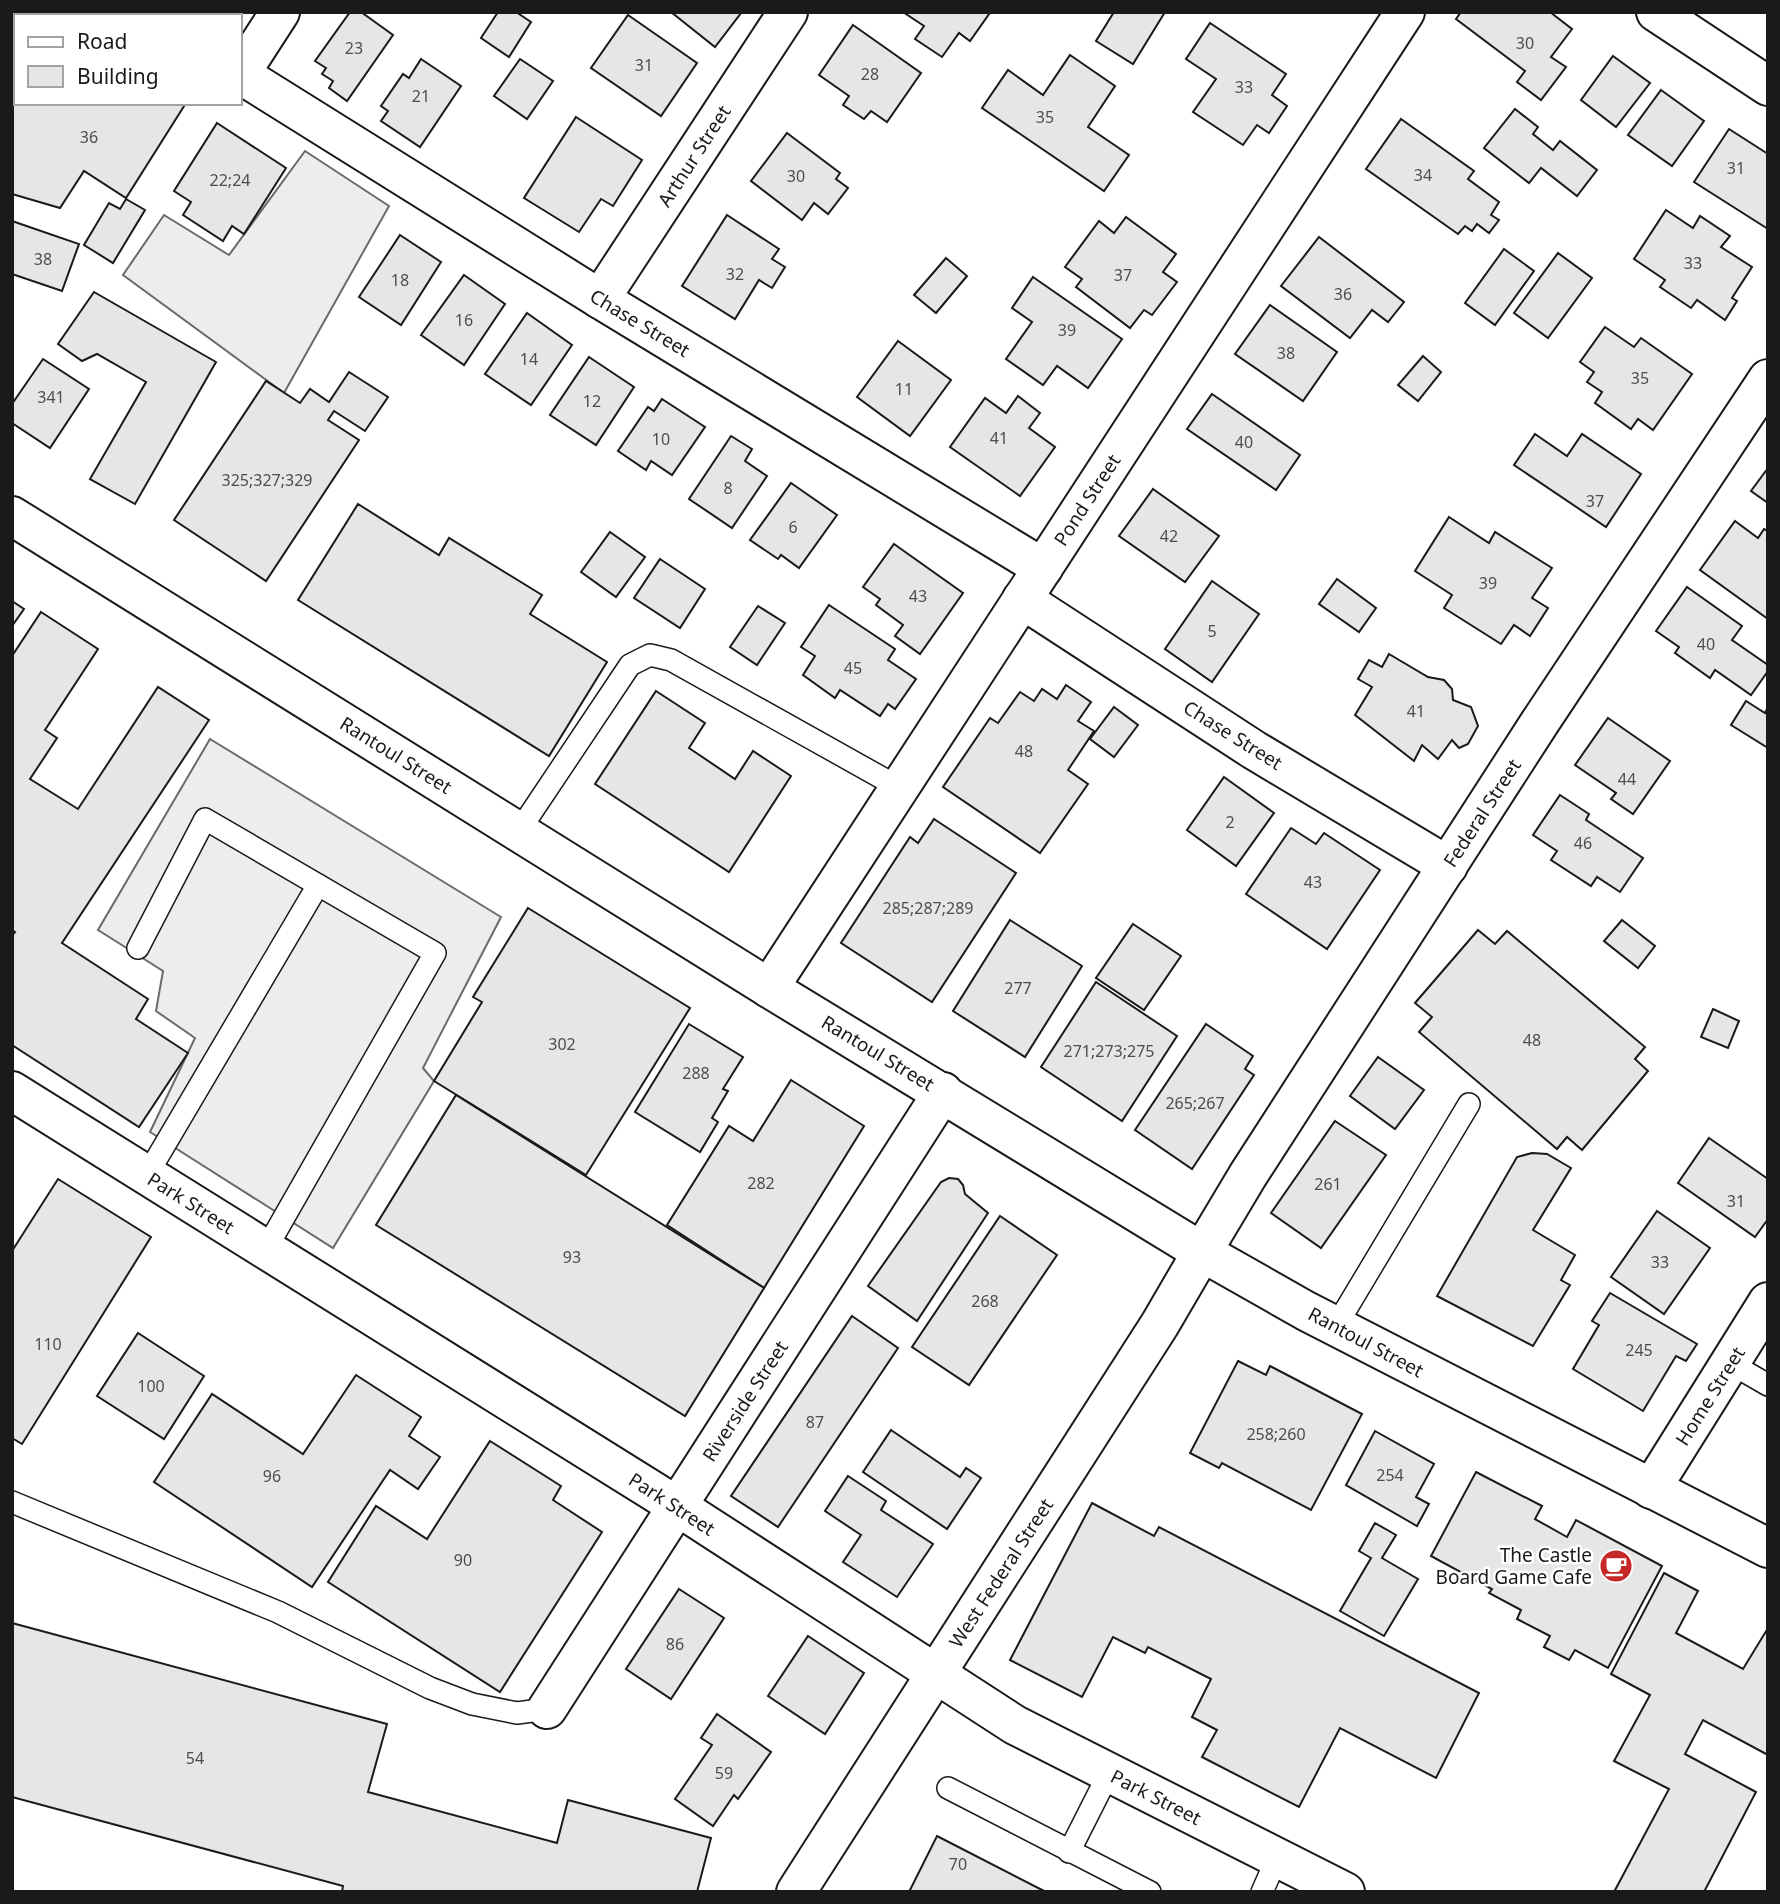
<svg xmlns="http://www.w3.org/2000/svg" width="1780" height="1904" font-family="'Noto Sans',sans-serif">
<style>
.built{fill:#ededed;stroke:#6a6a6a;stroke-width:2}
.building{fill:#e6e6e6;stroke:#1a1a1a;stroke-width:2}
.lines{fill:none;stroke-linecap:round;stroke-linejoin:round}
.service-casing{stroke:#1a1a1a;stroke-width:24}
.minor-casing{stroke:#1a1a1a;stroke-width:42}
.tertiary-casing{stroke:#1a1a1a;stroke-width:42}
.secondary-casing{stroke:#1a1a1a;stroke-width:42}
.trunk-casing{stroke:#1a1a1a;stroke-width:42}
.service{stroke:#fff;stroke-width:21}
.minor{stroke:#fff;stroke-width:38}
.tertiary{stroke:#fff;stroke-width:38}
.secondary{stroke:#fff;stroke-width:38}
.trunk{stroke:#fff;stroke-width:38}
.labels{text-anchor:middle;stroke-width:5;stroke-linejoin:round;paint-order:stroke}
.number-label{font-size:16px;fill:#4d4d4d}
.street-label{font-size:19px;fill:#1a1a1a;stroke:#fff}
.poi-label{font-size:19px;fill:#1a1a1a;stroke:#fff;text-anchor:end}
</style>
<rect width="100%" height="100%" fill="#fff"/>
<g class="built">
<path d="M305,151l84,55 -105,187 -161,-118 41,-60 65,40z"/>
<path d="M210,739l291,178 -78,151 11,13 -101,167 -183,-116 45,-94 -39,-27 7,-40 -65,-41z"/>
</g>
<g class="building">
<path d="M40,12h18l5,4h-28z"/>
<path d="M350,12h11l32,23 -46,66 -18,-13 4,-7 -11,-7 4,-6 -11,-7z"/>
<path d="M498,12h18l15,10 -22,35 -28,-19z"/>
<path d="M671,12h69l1,1 -26,34z"/>
<path d="M903,12h84l2,2 -19,27 -11,-8 -17,24 -27,-18 9,-13z"/>
<path d="M1114,12h51l-32,52 -37,-23z"/>
<path d="M1461,12h89l22,17 -21,28 15,10 -25,33 -24,-18 8,-11 -69,-52z"/>
<path d="M628,15l69,48 -36,53 -70,-48z"/>
<path d="M1210,23l76,51 -14,21 15,11 -18,27 -12,-8 -14,20 -50,-33 23,-33 -30,-20z"/>
<path d="M853,25l68,48 -34,49 -16,-11 -7,8 -21,-14 6,-9 -30,-21z"/>
<path d="M1070,55l45,31 -27,41 41,28 -25,36 -122,-83 26,-38 35,25z"/>
<path d="M1613,56l37,27 -34,44 -35,-27z"/>
<path d="M421,59l40,27 -41,61 -39,-26 7,-10 -7,-5 22,-32 6,4z"/>
<path d="M520,59l33,22 -26,38 -33,-23z"/>
<path d="M1661,90l43,31 -32,45 -44,-31z"/>
<path d="M16,95v8h170l-60,95 -42,-27 -24,37 -48,-14v-97z"/>
<path d="M1515,109l23,18 -5,7 20,16 7,-9 37,29 -20,26 -36,-28 -12,15 -45,-35z"/>
<path d="M576,117l66,43 -29,46 -12,-7 -22,33 -55,-34z"/>
<path d="M1401,119l73,52 -6,8 31,23 -8,13 8,5 -10,13 -12,-9 -5,7 -7,-5 -7,8 -92,-65z"/>
<path d="M217,123l69,45 -42,66 -12,-8 -9,15 -40,-26 8,-13 -17,-11z"/>
<path d="M1729,129l39,25v75l-74,-47z"/>
<path d="M787,133l53,40 -4,6 12,9 -20,26 -14,-11 -12,17 -51,-39z"/>
<path d="M126,199l19,11 -32,53 -29,-18 25,-42 11,6z"/>
<path d="M1666,210l27,18 7,-12 30,20 -9,11 31,20 -20,31 5,3 -12,19 -28,-20 -6,8 -31,-21 5,-7 -31,-21z"/>
<path d="M727,215l52,34 -7,10 13,8 -13,21 -13,-8 -24,39 -53,-33z"/>
<path d="M1126,217l50,37 -13,18 14,10 -25,33 -8,-5 -14,18 -54,-41 6,-8 -17,-12 34,-46 15,12z"/>
<path d="M12,221l67,23 -17,47 -50,-17z"/>
<path d="M400,235l41,27 -40,63 -42,-28z"/>
<path d="M1319,237l85,65 -16,20 -16,-12 -22,28 -69,-52z"/>
<path d="M1504,249l30,22 -39,54 -30,-22z"/>
<path d="M1558,253l34,25 -44,60 -34,-25z"/>
<path d="M946,258l21,18 -31,37 -22,-18z"/>
<path d="M464,275l41,29 -41,61 -43,-30z"/>
<path d="M1033,277l89,62 -34,49 -31,-22 -14,19 -37,-26 26,-37 -20,-14z"/>
<path d="M94,292l122,70 -81,142 -45,-25 56,-97 -49,-28 -15,7 -24,-17z"/>
<path d="M1270,305l67,47 -34,49 -68,-47z"/>
<path d="M527,313l45,32 -41,60 -46,-31z"/>
<path d="M1605,327l29,20 7,-9 51,36 -39,56 -15,-11 -7,10 -36,-26 7,-11 -15,-10 7,-10 -14,-10z"/>
<path d="M898,341l53,39 -41,56 -53,-39z"/>
<path d="M1423,356l18,16 -23,29 -20,-16z"/>
<path d="M589,357l45,30 -38,58 -46,-30z"/>
<path d="M43,359l46,30 -39,59 -38,-25v-19z"/>
<path d="M349,372l39,25 -23,34 -31,-20 -6,9 31,20 -93,141 -92,-61 92,-139 34,22 10,-14 19,13z"/>
<path d="M1212,394l88,61 -24,35 -89,-61z"/>
<path d="M1018,396l22,17 -11,15 26,19 -35,49 -70,-49 35,-49 21,15z"/>
<path d="M662,399l43,28 -33,48 -21,-14 -5,9 -28,-19 30,-44 6,4z"/>
<path d="M1535,434l32,22 15,-22 59,40 -35,53 -92,-62z"/>
<path d="M731,436l21,13 -7,12 22,15 -35,52 -43,-29z"/>
<path d="M1768,468v35l-17,-12z"/>
<path d="M791,483l46,32 -38,53 -18,-13 -3,4 -28,-19z"/>
<path d="M1153,489l66,47 -34,46 -66,-46z"/>
<path d="M358,504l81,51 10,-17 93,57 -12,19 77,48 -58,94 -251,-156z"/>
<path d="M1449,517l40,26 6,-11 57,36 -20,30 16,10 -18,28 -16,-11 -13,19 -57,-36 8,-13 -37,-24z"/>
<path d="M1735,521l23,17 6,-9 4,2v88l-68,-49z"/>
<path d="M610,532l35,25 -29,40 -35,-25z"/>
<path d="M894,544l69,49 -43,61 -25,-18 8,-11 -27,-20 4,-6 -17,-12z"/>
<path d="M660,559l45,30 -25,39 -46,-30z"/>
<path d="M1337,579l39,29 -17,24 -40,-28z"/>
<path d="M1212,581l47,33 -47,68 -47,-33z"/>
<path d="M1687,587l55,39 -10,14 36,25v6l-17,24 -36,-25 -5,8 -35,-25 4,-6 -23,-16z"/>
<path d="M12,601l12,8 -12,17z"/>
<path d="M829,605l66,44 -7,11 28,19 -21,30 -7,-5 -8,12 -40,-26 -5,8 -32,-23 12,-19 -14,-9z"/>
<path d="M758,606l27,17 -28,42 -27,-18z"/>
<path d="M41,612l57,37 -53,81 12,8 -27,41 48,30 80,-122 51,33 -147,223 86,56 -12,20 52,34 -49,74 -127,-82v-109l3,-4 -3,-2v-274z"/>
<path d="M1389,654l39,23 16,3 8,9 1,11 18,7 7,19 -10,18 -9,4 -7,-8 -14,19 -16,-14 -8,16 -59,-46 17,-28 -14,-8 11,-19 13,7z"/>
<path d="M1066,685l25,17 -13,19 16,10 -26,39 20,14 -48,69 -97,-66 47,-69 8,5 22,-31 14,9 8,-12 15,10z"/>
<path d="M656,691l49,32 -16,25 46,31 18,-28 38,25 -62,96 -134,-88z"/>
<path d="M1746,701l19,12 3,-6v41l-37,-23z"/>
<path d="M1114,707l24,18 -24,32 -24,-18z"/>
<path d="M1608,718l62,43 -37,53 -22,-15 5,-6 -41,-28z"/>
<path d="M1224,777l50,36 -38,53 -49,-36z"/>
<path d="M1560,795l29,19 -3,6 57,38 -23,34 -23,-15 -6,9 -40,-26 6,-9 -24,-16z"/>
<path d="M934,819l82,54 -84,129 -91,-59 69,-106 8,6z"/>
<path d="M1291,828l25,16 8,-11 56,37 -53,79 -81,-55z"/>
<path d="M528,908l162,100 -104,167 -152,-94 48,-79 -9,-5z"/>
<path d="M1010,920l72,46 -57,91 -72,-46z"/>
<path d="M1622,920l33,26 -17,22 -34,-27z"/>
<path d="M1133,924l48,32 -37,54 -48,-32z"/>
<path d="M1478,930l17,14 12,-13 138,116 -10,12 13,12 -66,79 -15,-13 -10,12 -138,-117 13,-15 -17,-14z"/>
<path d="M1096,982l81,54 -55,85 -81,-54z"/>
<path d="M1713,1009l26,12 -11,27 -27,-11z"/>
<path d="M689,1024l54,33 -20,32 5,2 -16,27 6,4 -18,30 -65,-40z"/>
<path d="M1206,1024l47,32 -8,13 9,6 -62,94 -57,-39z"/>
<path d="M1378,1057l46,33 -29,39 -45,-33z"/>
<path d="M791,1080l73,46 -100,162 -97,-63 62,-99 24,15z"/>
<path d="M456,1095l308,193 -79,128 -309,-191z"/>
<path d="M1335,1121l51,34 -65,93 -50,-35z"/>
<path d="M1709,1138l59,41v40l-13,18 -77,-54z"/>
<path d="M1532,1153l15,1 24,14 -38,62 42,25 -14,25 9,5 -37,61 -96,-50 80,-139z"/>
<path d="M949,1178l9,1 5,6 2,9 23,19 -71,108 -49,-35 73,-104z"/>
<path d="M58,1179l93,58 -129,207 -10,-6v-187z"/>
<path d="M1657,1211l53,37 -46,66 -53,-37z"/>
<path d="M1000,1216l57,39 -88,130 -57,-38z"/>
<path d="M1610,1293l87,51 -11,17 -10,-5 -33,55 -70,-42 26,-44 -7,-4z"/>
<path d="M852,1316l46,32 -120,179 -47,-31z"/>
<path d="M138,1333l66,43 -40,63 -67,-43z"/>
<path d="M1238,1361l28,14 4,-9 92,48 -51,96 -89,-47 -3,5 -29,-15z"/>
<path d="M356,1375l65,42 -12,19 31,21 -22,32 -28,-19 -78,117 -158,-105 58,-88 91,60z"/>
<path d="M891,1430l69,47 6,-9 15,10 -34,51 -84,-57z"/>
<path d="M1375,1431l59,33 -18,33 13,7 -12,22 -71,-41z"/>
<path d="M490,1441l71,45 -8,14 49,32 -102,160 -172,-110 48,-76 51,33z"/>
<path d="M1476,1472l66,34 -7,13 32,18 9,-17 86,46 -54,102 -33,-18 -6,10 -25,-13 6,-11 -33,-17 4,-9 -32,-17 3,-4 -61,-33z"/>
<path d="M848,1476l38,25 -5,9 52,34 -36,53 -54,-35 18,-27 -36,-24z"/>
<path d="M1092,1503l62,33 5,-9 320,166 -43,85 -96,-50 -41,79 -97,-50 15,-27 -25,-13 19,-38 -63,-32 -3,6 -32,-16 -31,60 -72,-37z"/>
<path d="M1375,1523l21,12 -14,23 36,21 -34,57 -44,-25 31,-53 -12,-7z"/>
<path d="M1664,1573l34,18 -22,42 67,36 25,-41v127l-65,-35 -18,34 71,38 -52,100h-90l55,-103 -55,-28 36,-66 -39,-21z"/>
<path d="M679,1589l45,29 -53,81 -45,-30z"/>
<path d="M12,1623l375,101 -19,68 189,51 11,-43 143,38 -14,54h-355l1,-6 -331,-89z"/>
<path d="M808,1636l56,37 -39,61 -57,-38z"/>
<path d="M717,1714l54,38 -33,47 -4,-4 -21,31 -38,-27 37,-54 -11,-7z"/>
<path d="M937,1836l109,56h-137z"/>
</g>
<g class="lines">
<defs>
<g id="service">
<path d="M519,831l111,-166 20,-10 21,5 229,128"/>
<path d="M138,948l67,-129 230,134 -169,296"/>
<path d="M147,1175l171,-290"/>
<path d="M1336,1326l133,-222"/>
<path d="M1730,1363l38,22"/>
<path d="M12,1502l266,110 152,76 42,16 45,9 30,-4"/>
<path d="M948,1788l202,104"/>
<path d="M1069,1852l40,-79"/>
<path d="M1262,1892l15,-34"/>
</g>
<g id="minor">
<path d="M142,12l6,4"/>
<path d="M1656,12l112,74"/>
<path d="M240,74l360,225 443,269"/>
<path d="M240,74l40,-62"/>
<path d="M600,299l188,-287"/>
<path d="M1022,599l232,151 194,116"/>
<path d="M1651,1489l117,-187"/>
<path d="M547,1709l396,-617"/>
</g>
<g id="tertiary">
<path d="M769,988l636,-976"/>
<path d="M12,1091l665,415 338,219 330,167"/>
<path d="M1202,1252l46,-77 292,-453 228,-343"/>
</g>
<path id="secondary" d="M796,1892l364,-568 42,-72"/>
<path id="trunk" d="M12,516l757,472 433,264 104,59 462,237"/>
</defs>
<use href="#service" class="service-casing"/>
<use href="#minor" class="minor-casing"/>
<use href="#tertiary" class="tertiary-casing"/>
<use href="#secondary" class="secondary-casing"/>
<use href="#trunk" class="trunk-casing"/>
<use href="#service" class="service"/>
<use href="#minor" class="minor"/>
<use href="#tertiary" class="tertiary"/>
<use href="#secondary" class="secondary"/>
<use href="#trunk" class="trunk"/>
</g>
<defs>
<symbol id="cafe-disc" viewBox="-11 -11 22 22"><circle r="9.5" fill="#c62828" stroke="#fff"/><path d="M-5.5-4.5H6V0H3Q3 3.5 0 3.5H-2.5Q-5.5 3.5-5.5 0ZM3-3.2v2h1.7v-2ZM-6 4.5H4V6H-6Z" fill="#fff"/></symbol>
</defs>
<g fill-rule="evenodd">
<use href="#cafe-disc" x="1597" y="1547" width="38" height="38"/>
</g>
<g class="labels">
<g class="number-label">
<text x="1525" y="49">30</text>
<text x="354" y="54">23</text>
<text x="644" y="71">31</text>
<text x="870" y="80">28</text>
<text x="1244" y="93">33</text>
<text x="421" y="102">21</text>
<text x="1045" y="123">35</text>
<text x="89" y="143">36</text>
<text x="1736" y="174">31</text>
<text x="1423" y="181">34</text>
<text x="796" y="182">30</text>
<text x="230" y="186">22;24</text>
<text x="43" y="265">38</text>
<text x="1693" y="269">33</text>
<text x="735" y="280">32</text>
<text x="1123" y="281">37</text>
<text x="400" y="286">18</text>
<text x="1343" y="300">36</text>
<text x="464" y="326">16</text>
<text x="1067" y="336">39</text>
<text x="1286" y="359">38</text>
<text x="529" y="365">14</text>
<text x="1640" y="384">35</text>
<text x="904" y="395">11</text>
<text x="51" y="403">341</text>
<text x="592" y="407">12</text>
<text x="999" y="444">41</text>
<text x="661" y="445">10</text>
<text x="1244" y="448">40</text>
<text x="267" y="486">325;327;329</text>
<text x="728" y="494">8</text>
<text x="1595" y="507">37</text>
<text x="793" y="533">6</text>
<text x="1169" y="542">42</text>
<text x="1488" y="589">39</text>
<text x="918" y="602">43</text>
<text x="1212" y="637">5</text>
<text x="1706" y="650">40</text>
<text x="853" y="674">45</text>
<text x="1416" y="717">41</text>
<text x="1024" y="757">48</text>
<text x="1627" y="785">44</text>
<text x="1230" y="828">2</text>
<text x="1583" y="849">46</text>
<text x="1313" y="888">43</text>
<text x="928" y="914">285;287;289</text>
<text x="1018" y="994">277</text>
<text x="1532" y="1046">48</text>
<text x="562" y="1050">302</text>
<text x="1109" y="1057">271;273;275</text>
<text x="696" y="1079">288</text>
<text x="1195" y="1109">265;267</text>
<text x="761" y="1189">282</text>
<text x="1328" y="1190">261</text>
<text x="1736" y="1207">31</text>
<text x="572" y="1263">93</text>
<text x="1660" y="1268">33</text>
<text x="985" y="1307">268</text>
<text x="48" y="1350">110</text>
<text x="1639" y="1356">245</text>
<text x="151" y="1392">100</text>
<text x="815" y="1428">87</text>
<text x="1276" y="1440">258;260</text>
<text x="1390" y="1481">254</text>
<text x="272" y="1482">96</text>
<text x="463" y="1566">90</text>
<text x="675" y="1650">86</text>
<text x="195" y="1764">54</text>
<text x="724" y="1779">59</text>
<text x="958" y="1870">70</text>
</g>
<g class="street-label">
<text transform="translate(694 156) rotate(-57)" y="7">Arthur Street</text>
<text transform="translate(640 323) rotate(31)" y="7">Chase Street</text>
<text transform="translate(1087 500) rotate(-57)" y="7">Pond Street</text>
<text transform="translate(1233 735) rotate(32)" y="7">Chase Street</text>
<text transform="translate(396 755) rotate(32)" y="7">Rantoul Street</text>
<text transform="translate(1482 813) rotate(-57)" y="7">Federal Street</text>
<text transform="translate(878 1053) rotate(31)" y="7">Rantoul Street</text>
<text transform="translate(191 1203) rotate(32)" y="7">Park Street</text>
<text transform="translate(1366 1342) rotate(28)" y="7">Rantoul Street</text>
<text transform="translate(1710 1396) rotate(-58)" y="7">Home Street</text>
<text transform="translate(745 1401) rotate(-57)" y="7">Riverside Street</text>
<text transform="translate(672 1504) rotate(33)" y="7">Park Street</text>
<text transform="translate(1001 1573) rotate(-57)" y="7">West Federal Street</text>
<text transform="translate(1156 1797) rotate(27)" y="7">Park Street</text>
</g>
<g class="poi-label">
<text x="1592" y="1562">The Castle<tspan x="1592" dy="22">Board Game Cafe</tspan></text>
</g>
</g>
<rect width="1780" height="1904" fill="none" stroke="#1a1a1a" stroke-width="28"/>
<rect x="14" y="14" width="228" height="91" fill="#ffffff" stroke="#a3a3a3" stroke-width="2"/>
<rect x="28" y="37" width="35" height="10" fill="#ffffff" stroke="#a3a3a3" stroke-width="2"/>
<text x="77" y="49" font-size="21" fill="#1a1a1a">Road</text>
<rect x="28" y="66" width="35" height="21" fill="#e6e6e6" stroke="#a3a3a3" stroke-width="2"/>
<text x="77" y="84" font-size="21" fill="#1a1a1a">Building</text>
</svg>
